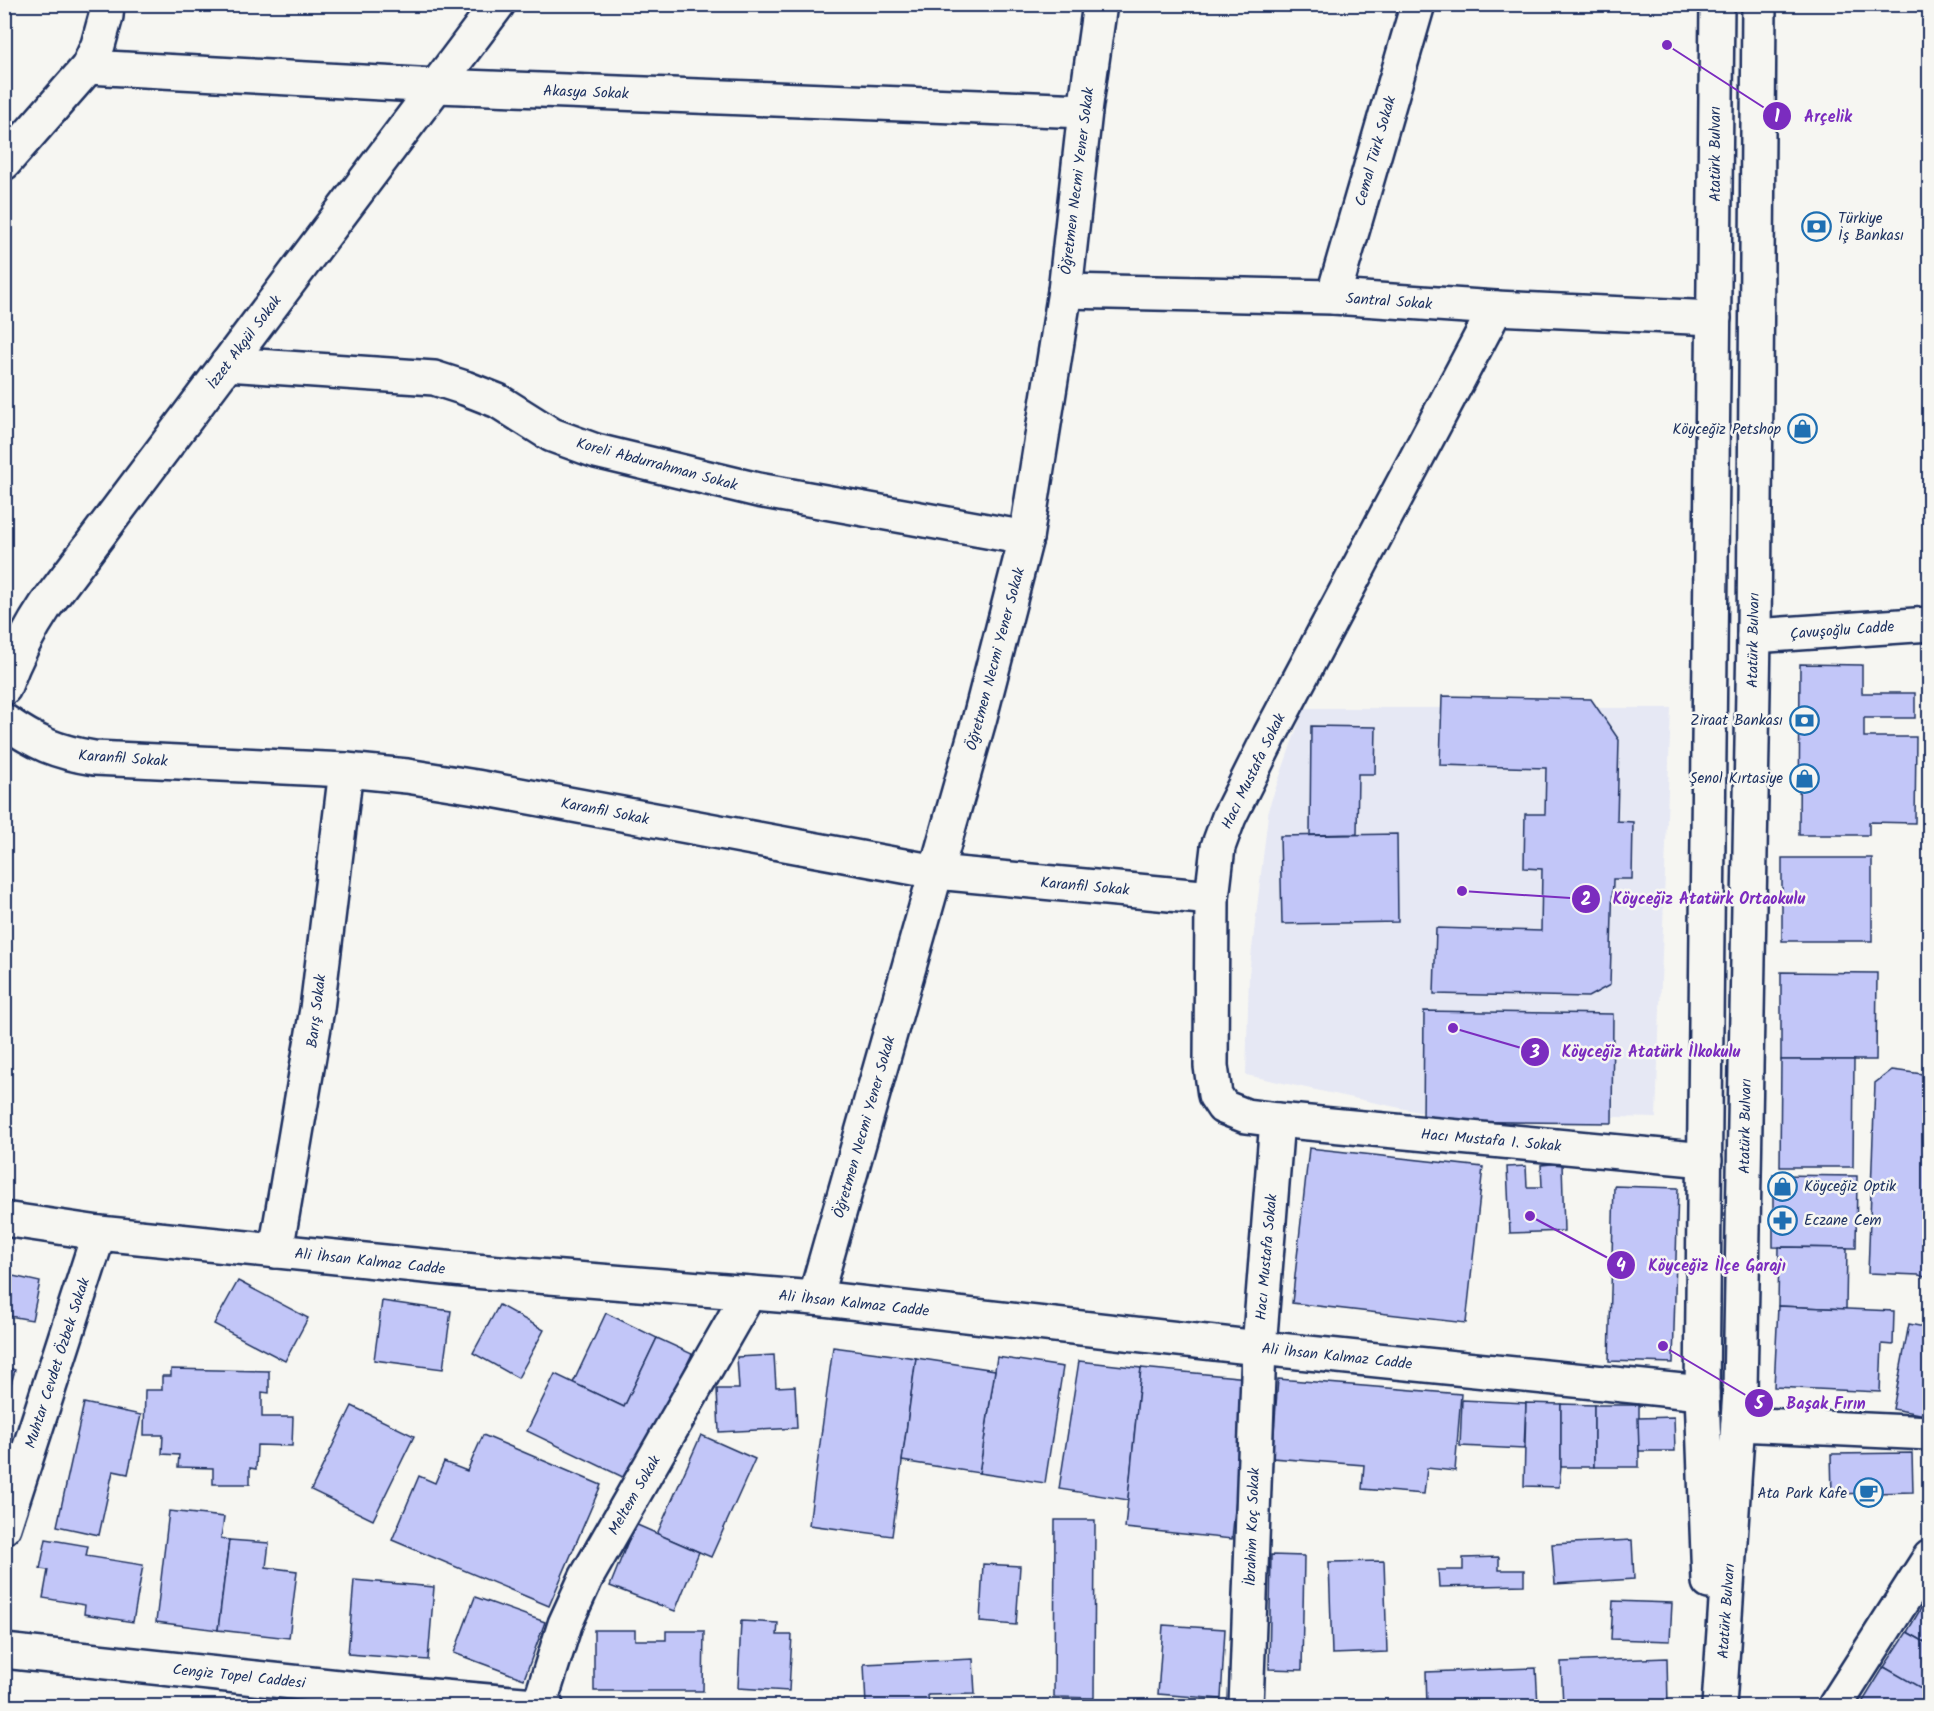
<svg xmlns="http://www.w3.org/2000/svg" width="1934" height="1711" font-family="Kalam,sans-serif">
<style>
.built{fill:#e6e8f4}
.building{fill:#c2c6f8;stroke:#1b2f5e;stroke-width:1.5}
.lines{fill:none;stroke-linecap:round;stroke-linejoin:round}
.minor-casing{stroke:#1b2f5e;stroke-width:38}
.major-casing{stroke:#1b2f5e;stroke-width:38}
.minor{stroke:#f6f6f2;stroke-width:33}
.major{stroke:#f6f6f2;stroke-width:33}
.labels{text-anchor:middle;stroke-width:5;stroke-linejoin:round;paint-order:stroke}
.street-label{font-size:15px;fill:#1b2f5e;stroke:#f6f6f2}
.poi-label{font-size:15px;fill:#1b2f5e;stroke:#f6f6f2;text-anchor:end}
.leader{fill:none;stroke:#7b2cbf;stroke-width:2}
.callout-dot{fill:#7b2cbf;stroke:#f6f6f2;stroke-width:2}
.mark-label{font-size:18px;text-anchor:middle;font-weight:bold;fill:#fff}
.callout-label{font-size:16px;text-anchor:middle;font-weight:bold;fill:#7b2cbf;stroke:#f6f6f2;stroke-width:5;stroke-linejoin:round;paint-order:stroke}
</style>
<rect width="100%" height="100%" fill="#f6f6f2"/>
<filter id="ink" filterUnits="userSpaceOnUse"><feTurbulence type="fractalNoise" baseFrequency=".0167" numOctaves="2"/><feDisplacementMap in="SourceGraphic" scale="12" xChannelSelector="R" yChannelSelector="G"/><feConvolveMatrix kernelMatrix="1 2 1 2 8 2 1 2 1" color-interpolation-filters="sRGB"/></filter>
<g filter="url(#ink)">
<path class="built" d="M1304,708h367l-15,410 -237,-6 -173,-37 3,-101 20,-167z"/>
<g class="building">
<path d="M1800,664l62,1v28h53v25h-51v19h52l-1,86 -46,-1v13h-70z"/>
<path d="M1442,696l149,3 28,41 -2,81 16,1 -1,57h-19l-3,106 -22,12 -154,-3 2,-66 105,3 1,-62 -18,-1 1,-54h20l1,-46 -106,-3z"/>
<path d="M1311,726l65,1 -1,47h-17l-1,60 -47,1z"/>
<path d="M1397,834l1,88 -116,2 -2,-88z"/>
<rect x="1782" y="858" width="90" height="83"/>
<path d="M1781,972l96,1 -1,87h-95z"/>
<path d="M1424,1011l189,3 -1,109 -189,-2z"/>
<path d="M1781,1060h73l-1,107h-73z"/>
<path d="M1892,1070l38,5v204l-11,-4 -51,-2 7,-190z"/>
<path d="M1309,1148l174,19 -17,156 -174,-20z"/>
<path d="M1562,1163l2,68 -54,2 -3,-66 19,-1 1,21h15l-1,-22z"/>
<path d="M1773,1175l84,1 -1,72 -83,-1z"/>
<path d="M1614,1186l64,2 -5,175 -64,-2z"/>
<path d="M1779,1247l68,1 -1,61 -68,-3z"/>
<path d="M4,1274l36,8 -8,38 -28,-5z"/>
<path d="M238,1281l70,37 -23,43 -71,-37z"/>
<path d="M382,1301l69,10 -8,58 -69,-9z"/>
<path d="M499,1305l45,25 -26,48 -45,-25z"/>
<path d="M1778,1306l116,5 -1,34 -11,-1 -2,48 -106,-5z"/>
<path d="M606,1313l51,25 -33,69 -51,-24z"/>
<path d="M1909,1324l21,4v88l-37,-7z"/>
<path d="M657,1338l35,16 -61,127 -104,-50 28,-57 69,33z"/>
<path d="M833,1347l83,11 -24,178 -83,-11z"/>
<path d="M774,1355l2,32 19,-1 2,42 -78,4 -2,-43h22l-2,-32z"/>
<path d="M997,1357l66,10 -18,116 -66,-10z"/>
<path d="M916,1358l79,12 -16,103 -77,-12z"/>
<path d="M1079,1361l62,7 -13,132 -69,-11z"/>
<path d="M4,1366l11,4 -11,38z"/>
<path d="M1141,1368l107,10 -16,161 -107,-11z"/>
<path d="M171,1369l98,2v22l-7,-1v25h31l-1,29 -35,-1 -1,24 -6,-1v16h-37v-16l-35,-1 1,-12 -17,-1 1,-19h-19l1,-45h17v-14h9z"/>
<path d="M1278,1379l183,15 -6,77 -28,-3 -3,26 -62,-5 2,-24 -92,-7z"/>
<path d="M1462,1400l64,3 -2,46 -64,-3z"/>
<path d="M84,1403l57,12 -13,59 -15,-3 -14,64 -42,-9z"/>
<path d="M1526,1403l35,1v63l-2,20 -35,-1z"/>
<path d="M1561,1404l33,1v62h-33z"/>
<rect x="1594" y="1405" width="45" height="62"/>
<path d="M352,1406l62,30 -41,84 -62,-30z"/>
<path d="M1674,1417l1,34h-36l-1,-33z"/>
<path d="M483,1435l118,50 -52,121 -157,-66 27,-64 16,7 9,-21 23,9z"/>
<path d="M701,1435l54,24 -44,98 -54,-23z"/>
<path d="M1912,1453l1,39 -81,2 -1,-40z"/>
<path d="M169,1511l55,6 -3,21 8,2 -11,90 -62,-8z"/>
<path d="M1055,1520h40l-1,178 -40,-1z"/>
<path d="M635,1524l64,28 -24,59 -65,-25z"/>
<path d="M46,1539l42,7 -2,10 57,9 -10,57 -49,-8 1,-9 -42,-7 5,-28 -8,-1z"/>
<path d="M229,1540l40,3 -3,24 31,4 -8,67 -71,-8z"/>
<path d="M1632,1540l2,39 -79,5 -3,-40z"/>
<path d="M1271,1555l33,1 -2,114 -33,-1z"/>
<path d="M1499,1557v13h25v15l-85,2 -1,-17h25v-12z"/>
<path d="M1384,1561l3,91 -55,2 -3,-92z"/>
<path d="M983,1564l37,2 -4,59 -36,-3z"/>
<path d="M354,1580l80,7 -6,73 -80,-6z"/>
<path d="M1930,1593v52l-23,-13z"/>
<path d="M475,1597l70,25 -21,57 -70,-26z"/>
<path d="M1613,1601l59,2 -2,38 -59,-2z"/>
<path d="M741,1621l37,2 -1,12h15l-3,56 -51,-3z"/>
<path d="M1163,1625l62,4 -4,70 -63,-5z"/>
<path d="M594,1630h41v10h31v-9h38l-1,60h-109z"/>
<path d="M1907,1632l23,13v32l-8,13 -38,-23z"/>
<path d="M1667,1658l1,48h-105l-2,-44z"/>
<path d="M973,1659l2,35 -47,1 1,11h-63l-2,-42z"/>
<path d="M1884,1667l46,26v13h-70z"/>
<path d="M1536,1668l2,38h-111l-1,-34z"/>
</g>
<g class="lines">
<defs>
<g id="minor">
<path d="M88,67l349,19 648,25"/>
<path d="M4,163l84,-96 10,-22 8,-29 1,-12"/>
<path d="M1065,291l268,6 163,11 218,10"/>
<path d="M1333,297l85,-293"/>
<path d="M227,364l207,14 31,10 33,13 54,34 44,16 162,39 268,48"/>
<path d="M1754,636l176,-12"/>
<path d="M4,688c11,-30 24,-56 42,-83l452,-601"/>
<path d="M4,721c32,22 52,31 90,37l252,12 61,6 69,11 460,85 276,26"/>
<path d="M1277,1120l428,40"/>
<path d="M4,1219l95,14 375,38 341,27 444,50 443,45"/>
<path d="M276,1251l41,-242 29,-239"/>
<path d="M815,1298l165,-581 46,-179 39,-247 20,-180 15,-107"/>
<path d="M1738,1424l192,9"/>
<path d="M4,1527l95,-294"/>
<path d="M4,1651l372,40 170,15"/>
<path d="M539,1706l26,-82 21,-46 163,-285"/>
<path d="M1246,1706l13,-358 18,-228 -31,-4 -23,-9 -8,-12 -4,-29 1,-168 6,-51 11,-30 41,-82 226,-427"/>
<path d="M1835,1706l95,-149"/>
</g>
<g id="major">
<path d="M1709,1582l-7,-189 15,-1389"/>
<path d="M1719,1706l21,-315 14,-755 5,-632"/>
</g>
</defs>
<use href="#minor" class="minor-casing"/>
<use href="#major" class="major-casing"/>
<use href="#minor" class="minor"/>
<use href="#major" class="major"/>
</g>
</g>
<defs>
<symbol id="bank-ring" viewBox="-11 -11 22 22"><circle r="9.5" fill="#f6f6f2" stroke="#1f6fb2" stroke-width="1.5"/><path d="M-6-4H6V4H-6ZM0-2.3a2.3 2.3 0 1 0 0 4.6a2.3 2.3 0 1 0 0-4.6Z" fill="#1f6fb2"/></symbol>
<symbol id="shop-ring" viewBox="-11 -11 22 22"><circle r="9.5" fill="#f6f6f2" stroke="#1f6fb2" stroke-width="1.5"/><path d="M-5-2.5h2.3a2.7 3.5 0 0 1 5.4 0H5L5.5 6h-11ZM-1.5-2.5h3a1.5 2.3 0 0 0-3 0Z" fill="#1f6fb2"/></symbol>
<symbol id="pharmacy-ring" viewBox="-11 -11 22 22"><circle r="9.5" fill="#f6f6f2" stroke="#1f6fb2" stroke-width="1.5"/><path d="M-2-6h4v4h4v4h-4v4h-4v-4h-4v-4h4Z" fill="#1f6fb2"/></symbol>
<symbol id="cafe-ring" viewBox="-11 -11 22 22"><circle r="9.5" fill="#f6f6f2" stroke="#1f6fb2" stroke-width="1.5"/><path d="M-5.5-4.5H6V0H3Q3 3.5 0 3.5H-2.5Q-5.5 3.5-5.5 0ZM3-3.2v2h1.7v-2ZM-6 4.5H4V6H-6Z" fill="#1f6fb2"/></symbol>
</defs>
<g fill-rule="evenodd">
<use href="#bank-ring" x="1800" y="210" width="33" height="33"/>
<use href="#shop-ring" x="1786" y="412" width="33" height="33"/>
<use href="#bank-ring" x="1788" y="704" width="33" height="33"/>
<use href="#shop-ring" x="1788" y="762" width="33" height="33"/>
<use href="#shop-ring" x="1766" y="1170" width="33" height="33"/>
<use href="#pharmacy-ring" x="1766" y="1204" width="33" height="33"/>
<use href="#cafe-ring" x="1852" y="1476" width="33" height="33"/>
</g>
<g class="labels">
<g class="street-label">
<text transform="translate(586 92) rotate(2)" y="5">Akasya Sokak</text>
<text transform="translate(1375 151) rotate(-74)" y="5">Cemal Türk Sokak</text>
<text transform="translate(1715 154) rotate(-90)" y="5">Atatürk Bulvarı</text>
<text transform="translate(1077 181) rotate(-83)" y="5">Öğretmen Necmi Yener Sokak</text>
<text transform="translate(1389 301) rotate(4)" y="5">Santral Sokak</text>
<text transform="translate(244 342) rotate(-53)" y="5">İzzet Akgül Sokak</text>
<text transform="translate(657 464) rotate(15)" y="5">Koreli Abdurrahman Sokak</text>
<text transform="translate(1842 630) rotate(-4)" y="5">Çavuşoğlu Cadde</text>
<text transform="translate(1753 640) rotate(-89)" y="5">Atatürk Bulvarı</text>
<text transform="translate(995 659) rotate(-75)" y="5">Öğretmen Necmi Yener Sokak</text>
<text transform="translate(123 758) rotate(4)" y="5">Karanfil Sokak</text>
<text transform="translate(1253 771) rotate(-64)" y="5">Hacı Mustafa Sokak</text>
<text transform="translate(605 811) rotate(11)" y="5">Karanfil Sokak</text>
<text transform="translate(1085 886) rotate(5)" y="5">Karanfil Sokak</text>
<text transform="translate(316 1011) rotate(-83)" y="5">Barış Sokak</text>
<text transform="translate(1745 1126) rotate(-89)" y="5">Atatürk Bulvarı</text>
<text transform="translate(864 1127) rotate(-74)" y="5">Öğretmen Necmi Yener Sokak</text>
<text transform="translate(1491 1140) rotate(5)" y="5">Hacı Mustafa 1. Sokak</text>
<text transform="translate(1266 1257) rotate(-85)" y="5">Hacı Mustafa Sokak</text>
<text transform="translate(370 1261) rotate(6)" y="5">Ali İhsan Kalmaz Cadde</text>
<text transform="translate(854 1303) rotate(6)" y="5">Ali İhsan Kalmaz Cadde</text>
<text transform="translate(1337 1356) rotate(6)" y="5">Ali İhsan Kalmaz Cadde</text>
<text transform="translate(57 1363) rotate(-72)" y="5">Muhtar Cevdet Özbek Sokak</text>
<text transform="translate(634 1495) rotate(-60)" y="5">Meltem Sokak</text>
<text transform="translate(1252 1527) rotate(-88)" y="5">İbrahim Koç Sokak</text>
<text transform="translate(1726 1611) rotate(-86)" y="5">Atatürk Bulvarı</text>
<text transform="translate(239 1676) rotate(6)" y="5">Cengiz Topel Caddesi</text>
</g>
<g class="poi-label">
<text x="1838" y="223" text-anchor="start">Türkiye<tspan x="1838" dy="17">İş Bankası</tspan></text>
<text x="1781" y="434">Köyceğiz Petshop</text>
<text x="1783" y="725">Ziraat Bankası</text>
<text x="1783" y="783">Şenol Kırtasiye</text>
<text x="1804" y="1191" text-anchor="start">Köyceğiz Optik</text>
<text x="1804" y="1225" text-anchor="start">Eczane Cem</text>
<text x="1847" y="1498">Ata Park Kafe</text>
</g>
</g>
<path class="leader" d="M1667 45L1777 116M1462 891L1586 899M1453 1028L1535 1052M1530 1216L1621 1265M1663 1346L1759 1403"/>
<g class="callout-dot">
<circle cx="1667" cy="45" r="6"/>
<circle cx="1462" cy="891" r="6"/>
<circle cx="1453" cy="1028" r="6"/>
<circle cx="1530" cy="1216" r="6"/>
<circle cx="1663" cy="1346" r="6"/>
<circle cx="1777" cy="116" r="15"/>
<circle cx="1586" cy="899" r="15"/>
<circle cx="1535" cy="1052" r="15"/>
<circle cx="1621" cy="1265" r="15"/>
<circle cx="1759" cy="1403" r="15"/>
</g>
<g class="mark-label">
<text x="1777" y="122">1</text>
<text x="1586" y="905">2</text>
<text x="1535" y="1058">3</text>
<text x="1621" y="1271">4</text>
<text x="1759" y="1409">5</text>
</g>
<g class="callout-label">
<text x="1828" y="122">Arçelik</text>
<text x="1709" y="904">Köyceğiz Atatürk Ortaokulu</text>
<text x="1651" y="1057">Köyceğiz Atatürk İlkokulu</text>
<text x="1717" y="1271">Köyceğiz İlçe Garajı</text>
<text x="1826" y="1409">Başak Fırın</text>
</g>
<rect width="1934" height="1711" fill="none" stroke="#f6f6f2" stroke-width="24"/>
<rect x="12" y="12" width="1910" height="1687" fill="none" stroke="#1b2f5e" stroke-width="2" filter="url(#ink)"/>
</svg>
